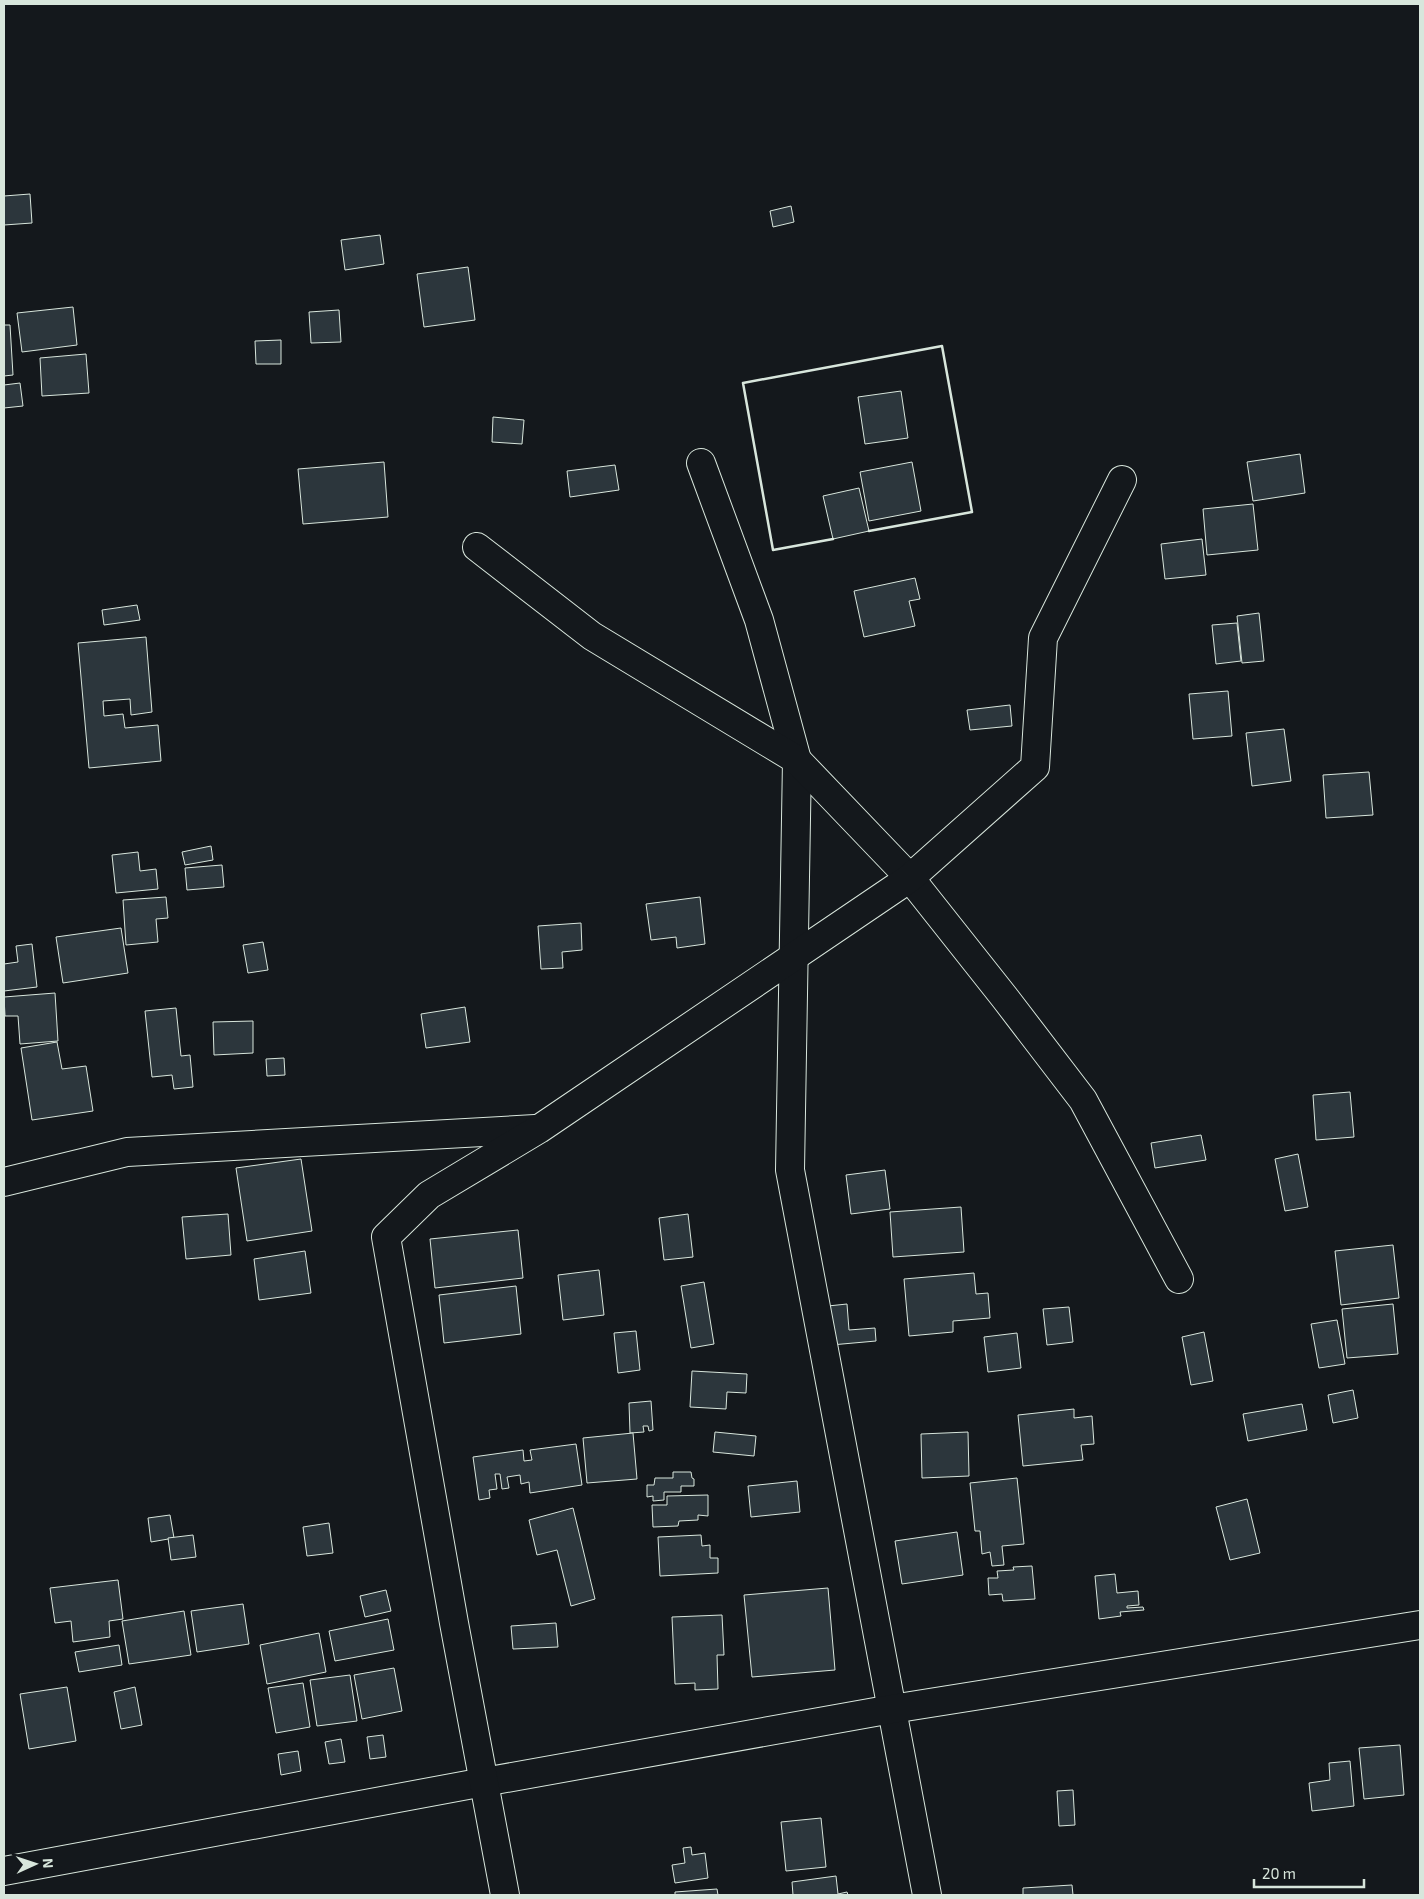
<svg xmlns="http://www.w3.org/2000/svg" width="1424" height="1899" font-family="'Exo 2',sans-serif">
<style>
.building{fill:#2c363c;stroke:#d8e6dc}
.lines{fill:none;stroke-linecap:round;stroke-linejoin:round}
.street-casing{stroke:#d8e6dc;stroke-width:30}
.street{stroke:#14181c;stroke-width:28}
.wall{stroke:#d8e6dc;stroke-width:2.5}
</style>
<rect width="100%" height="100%" fill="#14181c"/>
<g class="building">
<path d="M30,194l2,29 -28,2v-29z"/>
<path d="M791,206l3,16 -21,5 -3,-16z"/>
<path d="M380,235l4,29 -39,6 -4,-30z"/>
<path d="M468,267l7,53 -51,7 -7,-53z"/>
<path d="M73,307l4,38 -55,7 -5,-39z"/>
<path d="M339,310l2,32 -30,1 -2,-31z"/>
<path d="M4,325h6l3,50 -9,1z"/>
<path d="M281,340v24h-25l-1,-23z"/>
<path d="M86,354l3,39 -47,3 -2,-38z"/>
<path d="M20,383l3,23 -19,2v-23z"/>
<path d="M901,391l7,47 -43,6 -7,-47z"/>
<path d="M493,417l31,3 -2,24 -30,-2z"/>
<path d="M1300,454l5,39 -52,8 -6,-39z"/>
<path d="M384,462l4,55 -85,7 -5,-55z"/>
<path d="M912,462l9,49 -52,10 -9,-49z"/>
<path d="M615,465l4,25 -49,7 -3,-26z"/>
<path d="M859,488l10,43 -36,8 -10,-43z"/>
<path d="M1253,504l5,46 -51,5 -4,-46z"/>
<path d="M1202,539l4,36 -41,4 -4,-35z"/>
<path d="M915,578l5,21 -11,2 6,25 -51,11 -10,-46z"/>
<path d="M137,605l3,15 -36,5 -2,-15z"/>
<path d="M1259,613l5,48 -22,2 -5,-47z"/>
<path d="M1237,623l4,38 -25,3 -4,-39z"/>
<path d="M146,637l6,75 -21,3 -1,-16 -27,2 1,15 19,-2 2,14 33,-3 3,36 -72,7 -11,-125z"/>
<path d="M1228,691l4,45 -39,3 -4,-45z"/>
<path d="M1010,705l2,21 -42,4 -3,-20z"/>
<path d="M1284,729l7,52 -39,5 -6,-53z"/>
<path d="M1369,772l4,43 -47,3 -3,-43z"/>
<path d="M211,846l2,14 -28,5 -3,-13z"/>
<path d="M138,852l2,19 16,-2 2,20 -42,4 -4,-38z"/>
<path d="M222,865l2,22 -37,3 -2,-22z"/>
<path d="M166,897l2,21 -12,1 2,23 -32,3 -3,-45z"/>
<path d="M700,897l5,47 -28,4 -1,-11 -25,3 -5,-36z"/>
<path d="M581,923l1,27 -20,2 1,16 -22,1 -3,-43z"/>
<path d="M121,928l7,45 -65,10 -7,-46z"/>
<path d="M263,942l5,28 -20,3 -5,-28z"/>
<path d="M32,944l5,43 -33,4v-27l14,-2 -2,-16z"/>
<path d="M55,993l3,48 -38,3 -2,-28h-13l-1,-19z"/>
<path d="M465,1007l5,35 -44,6 -5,-34z"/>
<path d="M176,1008l5,48 9,-1 3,32 -19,2 -2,-14 -20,2 -7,-66z"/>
<path d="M253,1021v32l-39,2 -1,-33z"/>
<path d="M57,1042l5,27 24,-3 7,45 -61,9 -11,-72z"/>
<path d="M284,1058l1,17 -18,1 -1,-17z"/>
<path d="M1350,1092l4,45 -38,3 -3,-45z"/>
<path d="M1201,1135l5,25 -51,8 -4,-25z"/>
<path d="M1298,1154l10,53 -23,4 -10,-52z"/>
<path d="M301,1159l11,72 -65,10 -11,-73z"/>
<path d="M885,1170l5,39 -39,5 -5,-39z"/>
<path d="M961,1207l3,45 -71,5 -3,-45z"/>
<path d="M228,1214l3,41 -45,4 -4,-42z"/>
<path d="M688,1214l5,43 -29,3 -5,-42z"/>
<path d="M518,1230l5,48 -88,10 -5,-49z"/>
<path d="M1393,1245l6,53 -58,7 -6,-54z"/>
<path d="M305,1251l6,42 -52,7 -5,-41z"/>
<path d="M599,1270l5,45 -41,5 -5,-45z"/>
<path d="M974,1273l2,21 12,-1 2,25 -37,3v11l-44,4 -5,-57z"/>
<path d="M704,1282l10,62 -23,4 -10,-62z"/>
<path d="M516,1286l5,48 -77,9 -5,-48z"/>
<path d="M847,1304l2,26 26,-2 1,13 -45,4 -3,-39z"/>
<path d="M1393,1304l5,50 -51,4 -5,-49z"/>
<path d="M1069,1307l4,35 -26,3 -4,-36z"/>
<path d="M1337,1320l8,44 -26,4 -8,-44z"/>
<path d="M636,1331l4,39 -22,3 -4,-40z"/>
<path d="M1204,1332l9,49 -22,4 -9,-48z"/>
<path d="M1017,1333l4,35 -33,4 -4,-35z"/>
<path d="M692,1371l55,3 -1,19 -19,-1 -1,17 -36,-2z"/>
<path d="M1353,1390l5,28 -25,5 -5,-28z"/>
<path d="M651,1401l2,29 -4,1 -1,-5h-5l1,6 -14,1 -1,-30z"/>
<path d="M1302,1404l5,26 -59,11 -5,-27z"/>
<path d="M1074,1409v9l18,-2 2,28 -13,1 2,15 -60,6 -5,-51z"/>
<path d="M715,1432l41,4 -2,20 -41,-4z"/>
<path d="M968,1432l1,44 -47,2 -1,-44z"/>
<path d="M633,1433l4,46 -50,4 -4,-45z"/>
<path d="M576,1444l6,41 -52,8 -1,-11 -8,2 -1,-9 -13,2 2,11 -7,1 -2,-15h-5l2,15 -8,1 1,8 -11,2 -6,-43 50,-7 1,11 8,-1 -2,-10z"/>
<path d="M673,1472h18l1,6 2,1v7h-13v6h-17v8l-11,1v-5l-6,1v-12h7l1,-7h18z"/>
<path d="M1017,1478l7,66 -22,2 2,19 -12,1 -2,-14 -8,2 -2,-23h-5l-5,-48z"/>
<path d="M797,1481l3,31 -49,5 -3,-31z"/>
<path d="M708,1495v21l-10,-1v5l-19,1 -1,5 -25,1 -1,-22h15v-9z"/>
<path d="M1247,1499l13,54 -30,7 -14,-53z"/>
<path d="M573,1508l22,91 -24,7 -14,-56 -20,5 -8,-35z"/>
<path d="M170,1515l4,23 -23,4 -3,-24z"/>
<path d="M329,1523l4,30 -26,3 -4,-29z"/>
<path d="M957,1532l6,43 -61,9 -7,-43z"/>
<path d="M193,1535l3,22 -25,3 -3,-22z"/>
<path d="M701,1535l1,11 8,-1v13h8v15l-58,3 -2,-39z"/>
<path d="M1032,1566l3,33 -32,2 -1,-7 -13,1 -1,-17h10l-1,-7 17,-1 -1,-3z"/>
<path d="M1115,1574l2,19 21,-2 1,14 -12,1v2l16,-1 1,3 -24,2 1,4 -22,3 -4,-43z"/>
<path d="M118,1580l5,39 -14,2 1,16 -37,5 -2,-21 -16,2 -5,-35z"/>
<path d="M828,1588l7,82 -83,7 -8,-82z"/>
<path d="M386,1590l5,21 -26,6 -5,-21z"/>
<path d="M243,1604l6,40 -52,8 -6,-41z"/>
<path d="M184,1611l7,44 -62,9 -7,-43z"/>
<path d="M722,1615l2,40h-7l1,34 -23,1v-7l-20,1 -3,-67z"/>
<path d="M388,1619l6,31 -59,11 -6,-30z"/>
<path d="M556,1623l2,24 -45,2 -2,-23z"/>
<path d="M319,1633l7,39 -59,12 -7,-39z"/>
<path d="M119,1645l3,20 -43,7 -4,-20z"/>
<path d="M394,1668l8,43 -40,8 -8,-44z"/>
<path d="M350,1675l7,46 -40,5 -7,-46z"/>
<path d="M303,1683l7,44 -34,6 -8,-45z"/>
<path d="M67,1687l9,54 -47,8 -9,-55z"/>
<path d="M135,1687l7,38 -21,4 -7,-37z"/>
<path d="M383,1735l3,22 -16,2 -3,-22z"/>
<path d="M341,1739l4,23 -16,2 -4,-22z"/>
<path d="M1400,1745l4,50 -40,4 -5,-51z"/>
<path d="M298,1751l3,20 -20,4 -3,-21z"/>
<path d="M1350,1761l4,45 -42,5 -3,-28 21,-3 -1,-17z"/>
<path d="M1073,1790l2,35 -16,1 -2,-35z"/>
<path d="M821,1818l5,49 -40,4 -5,-49z"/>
<path d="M691,1847l1,8 13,-2 3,25 -33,5 -3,-18 13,-2 -2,-15z"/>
<path d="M836,1876l2,18 9,-2 1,3h-55l-1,-13z"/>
<path d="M1072,1885l1,10h-50v-7z"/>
<path d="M717,1889l1,6h-43v-3z"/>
</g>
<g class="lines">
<defs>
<g id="street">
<path d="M701,463l58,157 38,140 -7,410 137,725"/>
<path d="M477,547l115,89 205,124 113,118 95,120 78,102 96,179"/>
<path d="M4,1182l123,-30 408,-23"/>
<path d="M4,1871l480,-89 408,-73 528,-84"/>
<path d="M505,1895l-51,-272 -68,-386 43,-42 110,-66 371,-251 125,-111 8,-129 79,-158"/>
</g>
</defs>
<use href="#street" class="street-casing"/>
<use href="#street" class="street"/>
<path class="wall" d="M833,539l-60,11 -30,-167 199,-37 30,166 -103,19"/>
</g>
<rect width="1424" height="1899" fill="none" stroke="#d8e6dc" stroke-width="10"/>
<g transform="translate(35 1864) rotate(87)" stroke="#14181c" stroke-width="4" paint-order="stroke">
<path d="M0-4L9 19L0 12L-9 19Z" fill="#d8e6dc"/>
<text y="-8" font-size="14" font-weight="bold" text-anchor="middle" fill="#d8e6dc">N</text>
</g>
<path d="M1254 1879v8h110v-8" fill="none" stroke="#d8e6dc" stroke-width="2.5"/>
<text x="1262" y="1879" font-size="15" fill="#d8e6dc" stroke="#14181c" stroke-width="4" paint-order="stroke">20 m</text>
</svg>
